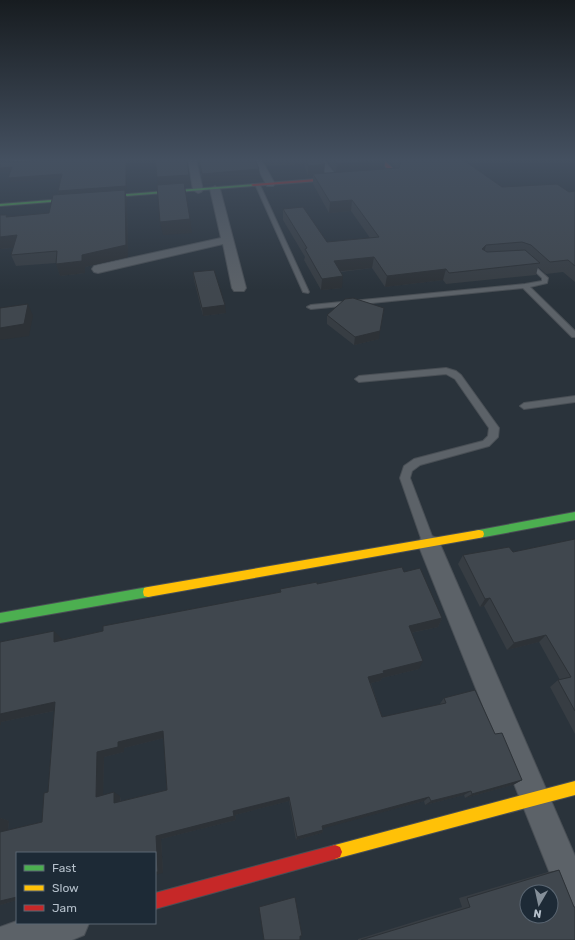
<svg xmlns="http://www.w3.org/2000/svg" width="575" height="940" font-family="Rubik,sans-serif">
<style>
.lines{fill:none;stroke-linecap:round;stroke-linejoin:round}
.lane-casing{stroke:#494f55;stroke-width:2}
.street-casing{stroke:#494f55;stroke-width:2}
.fast-casing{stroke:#494f55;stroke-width:2}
.slow-casing{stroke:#494f55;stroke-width:2}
.jam-casing{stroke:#494f55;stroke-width:2}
.lane{fill:#5c6268;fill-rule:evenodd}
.street{fill:#5c6268;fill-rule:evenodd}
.fast{fill:#4caf50;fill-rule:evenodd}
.slow{fill:#ffc107;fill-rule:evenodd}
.jam{fill:#c62828;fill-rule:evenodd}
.wall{fill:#373d43;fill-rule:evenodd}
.shaded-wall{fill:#2d3237}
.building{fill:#40474e;stroke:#2d3237;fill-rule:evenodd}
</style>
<rect width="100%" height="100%" fill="#2a333b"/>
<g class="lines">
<defs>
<g id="lane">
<path d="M255,184l5,1 49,107 -1,1 -5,-1z"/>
<path d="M528,260l20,18 -1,5 -17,4 45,44v6h-3l-49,-49 -212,21 -4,-2 4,-2 214,-21 17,-3v-3l-17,-16z"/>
<path d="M446,368l10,3 5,4 38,53 -1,9 -9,9 -69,19 -8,6 -2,7 25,66 -2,3 -4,2 -4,-2 -2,-3 -23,-66 4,-12 10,-7 69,-18 5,-5 1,-8 -34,-49 -9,-5 -87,8 -4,-3 4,-3z"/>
<path d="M575,396v6l-51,7 -4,-3 4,-3z"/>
</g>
<g id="street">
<path d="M32,159h36l-4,3 -51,4 -4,-3 4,-3z"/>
<path d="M188,159h8l7,31 -2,2 -3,1 -5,-3z"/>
<path d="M253,159h8l14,25 -2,2h-6z"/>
<path d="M315,159h8l16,20 -2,2h-6z"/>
<path d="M215,186l5,3 26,99 -2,3h-10l-2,-3 -9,-44 -125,29 -4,-1 -2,-3 2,-3 4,-1 123,-27 -11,-49z"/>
<path d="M429,535l8,3 3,6 135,312v54l-12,-4 -145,-362 3,-6z"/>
<path d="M17,921v2h72l-5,12 -12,5h-72v-13z"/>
</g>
<g id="fast">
<path d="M255,184l-2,2 -253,20v-2z"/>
<path d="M575,512v8l-96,18 -4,-1 -1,-3 1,-3 4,-1z"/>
<path d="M148,587l4,1 1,4 -1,4 -4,1 -148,26v-10z"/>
</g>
<g id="slow">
<path d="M479,530l4,1 1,3 -1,3 -4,1 -331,59 -4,-1 -1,-4 1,-4 4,-1z"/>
<path d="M575,781v14l-240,64 -5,-2 -2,-5 2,-5 5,-2z"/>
</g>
<g id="jam">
<path d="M379,159h4l12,12v4l-142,11 -2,-1 2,-1 138,-11z"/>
<path d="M335,845l5,2 2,5 -2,5 -5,2 -180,50v-16z"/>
</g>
</defs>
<use href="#lane" class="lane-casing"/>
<use href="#street" class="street-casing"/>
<use href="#fast" class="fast-casing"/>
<use href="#slow" class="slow-casing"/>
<use href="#jam" class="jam-casing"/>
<use href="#lane" class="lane"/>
<use href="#street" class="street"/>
<use href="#fast" class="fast"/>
<use href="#slow" class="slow"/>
<use href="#jam" class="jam"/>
</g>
<g class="wall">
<path d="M198,159h57l4,10 1,10 -57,5z"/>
<path d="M263,159h58l3,14h12l-11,-14h59l1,1 -1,9 12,-1 -8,-9h84h-1l-7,1 38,27 67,5 6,-1v91l-12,-10 -17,2 -8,-7 -2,8 -90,9 -3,-4 -58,7 -13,-19 -31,4 1,16 -21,2 -17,-30 1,-3 -22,-37v-11l44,33 43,-4 -19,-27 -22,2 -16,-29v-9l-5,1 -4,-12 -38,2z"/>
<path d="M0,162l127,28h-2l2,10 1,57 -43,10v6l-25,3 -4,-13 -40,3 -5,-11 2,-7 -13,1 8,-32 41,-4 10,-18 -1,-4 3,-13 -51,4 1,-11z"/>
<path d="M193,272l33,41 -23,3 -9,-36z"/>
<path d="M327,315l52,24 -25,6 -27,-21z"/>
<path d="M575,539v195l-25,-47 8,-7h2l-21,-38 -32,8 -23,-44 -4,1 -22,-43 5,-9 50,-3z"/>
<path d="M404,572l38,46 -4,9 -27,6 8,36 -37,9 -2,3 -9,2 11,34 57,-12 5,-7 51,36 27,46 -9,5 -48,13 -1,-3 -39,10 -1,-4 -101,27v2l-1,3 -26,7 -7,-39 -54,14 1,5 -75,19 2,34 -146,-20v47l-17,5v-87l9,3 -1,9 34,-8 6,-30 6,-81 -53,11v3h-1v-83l62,-3v1l218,-48v-3zM164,738l3,52 -46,11 -1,-5 -17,-1 1,-38 20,-5v-4z"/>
<path d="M559,870l15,37 1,33h-217v-1l104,-32 -3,-9 89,-26z"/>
</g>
<g class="shaded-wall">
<path d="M126,159l1,31h-2l2,10 1,57 -43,10v6l-25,3 -4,-12 26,-3 -24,-70z"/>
<path d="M451,159h21h-1l-21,2z"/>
<path d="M385,160l-1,10 -48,3 1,-9z"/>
<path d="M325,164l-1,10 -16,2v-10z"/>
<path d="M12,167l1,4 -13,1v-4z"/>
<path d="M259,169l1,10 -57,5 -1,-10z"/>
<path d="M62,174l1,4 -53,4 -2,-4z"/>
<path d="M189,175l2,10 -33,2 -1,-10z"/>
<path d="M352,200l-1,11 -22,2 1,-11z"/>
<path d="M190,219l2,14 -29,2 -3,-13z"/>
<path d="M17,235l4,12 -21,2v-12z"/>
<path d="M486,245l-3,12 -1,-8z"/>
<path d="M374,257l-2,11 -39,4 1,-11z"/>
<path d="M446,269l-3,11 -58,7 2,-11z"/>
<path d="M343,276l-1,12 -21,2 1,-11z"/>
<path d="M28,304l5,12 -4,20 -29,4v-12z"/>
<path d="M225,305l1,8 -23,3 -1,-8z"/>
<path d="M380,331l-1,8 -25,6 1,-8z"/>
<path d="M490,598l-6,8 -4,1 5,-8z"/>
<path d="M442,618l-4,9 -33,7 4,-8z"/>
<path d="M54,631l8,8 -1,11 -7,-8z"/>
<path d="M546,635l-7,7 -32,8 7,-7z"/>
<path d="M423,661l-4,8 -37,9 -2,3 -14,3 2,-7 15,-6z"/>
<path d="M55,702l8,7 -62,13v3h-1v-11z"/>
<path d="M163,731l5,6 -44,11v4l-20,5 -1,44 -7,-4 1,-45 21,-10z"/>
<path d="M522,780l-9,5 -48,13 7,-4z"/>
<path d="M471,791l-7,4 -39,10 6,-4z"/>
<path d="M114,792l6,4 1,11 -7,-4z"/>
<path d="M289,797v4l-54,14 1,5 -75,19 2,34 -8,2 1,-39 77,-25z"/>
<path d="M429,797l-5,4 -103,28 1,-3z"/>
<path d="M0,818l9,3 -2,15 -7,-2z"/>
<path d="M323,830l-1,3 -26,7 1,-3z"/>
<path d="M17,897v3l-17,5v-4z"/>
</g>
<g class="building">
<path d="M64,159h62v27l-68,5 4,-17 -54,4 4,-11 -12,1v-6l63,-2z"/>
<path d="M155,159h32l2,16 -32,2z"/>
<path d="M199,159h56l4,10 -57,5z"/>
<path d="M306,159h15l4,5 -17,2z"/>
<path d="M333,159h51l1,1 -48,4z"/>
<path d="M398,159h64l40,28 55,-3 12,8 6,-1v75l-7,-6 -18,2 -19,-17 -9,-3 -36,3 -4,4 5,3 38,-2 15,13 -91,10 -3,-4 -59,7 -13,-19 -40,4 9,15 -21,3 -17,-30 2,-1 -24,-39 20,-2 24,35 52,-5 -27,-37 -22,2 -17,-28 86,-6 2,-7z"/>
<path d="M184,183l6,36 -30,3 -3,-37z"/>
<path d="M125,190l1,55 -44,10v6l-26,3 1,-13 -46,4 6,-20 -17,2v-22h7l-1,2 43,-4 4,-18z"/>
<path d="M214,270l11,35 -23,3 -9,-36z"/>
<path d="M353,298l31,10 -4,23 -25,6 -28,-22 18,-16z"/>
<path d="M28,304l-4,20 -24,4v-20z"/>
<path d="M575,539v172l-17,-31 13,-3 -25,-42 -32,8 -24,-45 -5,1 -22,-44 46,-8 4,5z"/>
<path d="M402,567l2,5 16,-4 22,50 -33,8 14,35 -40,10 1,2 -16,4 14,40 64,-14 -2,-5 31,-8 20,44 7,-1 20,47 -50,14 -1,-3 -40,10 -2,-4 -107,29 1,4 -26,7 -8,-40 -56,14 1,5 -78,20 2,36h-3v-19h-138v44l-17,4v-69l42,-10 2,-29 4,-1 7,-90 -55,12v-72l54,-11v11l49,-11v-5l178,-34 -1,-3 37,-7v2zM163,731l4,59 -53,13v-11l-18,5 1,-45 21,-5v-5z"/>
<path d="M559,870l15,37h1v33h-214l109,-33 -3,-9zM527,892h24v24h-24z"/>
<path d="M295,897l7,39h-2v4h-36l-5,-33z"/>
</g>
<linearGradient id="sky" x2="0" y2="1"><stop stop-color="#171c20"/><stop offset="0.55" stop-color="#445060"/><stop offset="1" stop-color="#445060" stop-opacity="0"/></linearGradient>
<rect width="575" height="290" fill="url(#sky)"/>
<rect x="16" y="852" width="140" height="72" fill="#1d2a36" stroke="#5a6672"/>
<rect x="24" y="865" width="20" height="6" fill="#4caf50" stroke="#5a6672"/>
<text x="52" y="872" font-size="12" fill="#b5c0cb">Fast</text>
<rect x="24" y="885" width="20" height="6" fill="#ffc107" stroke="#5a6672"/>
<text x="52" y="892" font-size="12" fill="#b5c0cb">Slow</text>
<rect x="24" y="905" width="20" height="6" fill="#c62828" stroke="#5a6672"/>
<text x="52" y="912" font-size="12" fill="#b5c0cb">Jam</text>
<g transform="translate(539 904) rotate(189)"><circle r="19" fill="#1d2a36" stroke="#5a6672"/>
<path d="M0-3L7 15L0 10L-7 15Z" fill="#848f99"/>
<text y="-6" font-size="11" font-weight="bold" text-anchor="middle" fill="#b5c0cb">N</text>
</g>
</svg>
